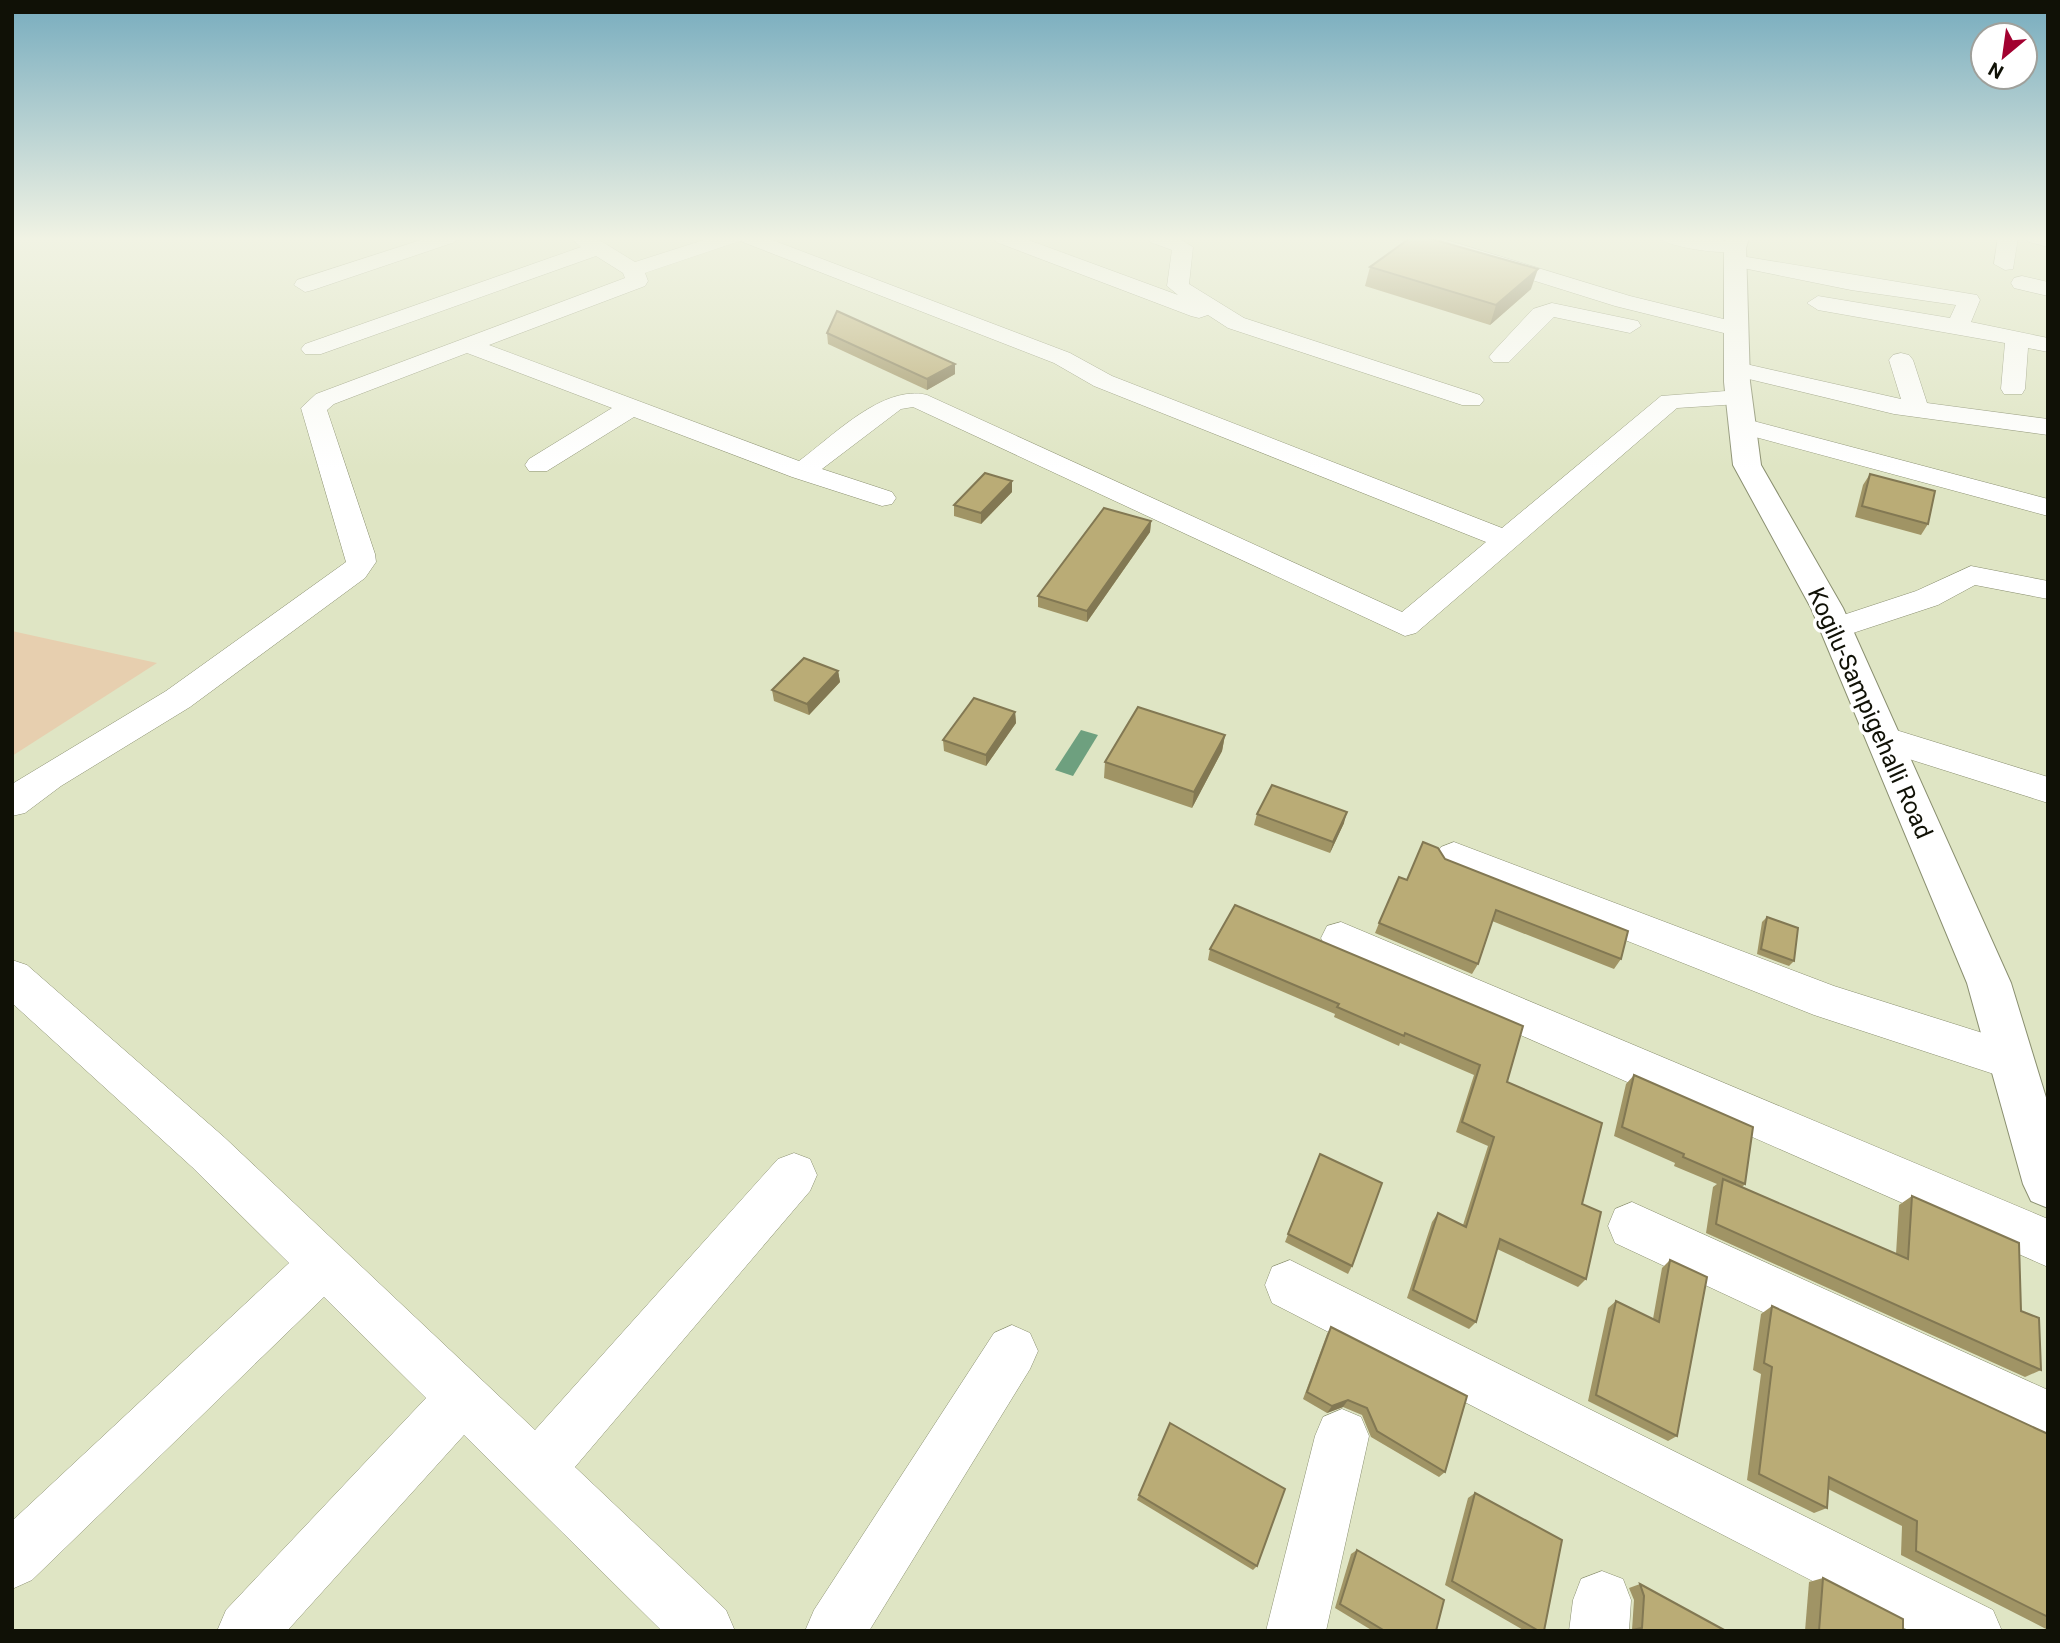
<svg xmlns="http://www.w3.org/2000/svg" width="2060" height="1643" font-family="Roboto,sans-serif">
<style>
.green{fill:#e7cfaf}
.water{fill:#6ea07f}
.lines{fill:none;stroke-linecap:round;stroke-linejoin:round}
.minor-casing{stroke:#8a8f70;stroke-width:1}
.tertiary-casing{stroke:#8a8f70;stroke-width:2}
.minor{fill:#fff;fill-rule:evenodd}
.tertiary{fill:#fff;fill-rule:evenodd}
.wall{fill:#a09465}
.shaded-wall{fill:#827853}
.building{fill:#baac76;stroke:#827853;stroke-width:2}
.labels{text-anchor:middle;stroke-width:7;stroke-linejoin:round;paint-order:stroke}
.street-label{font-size:24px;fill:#101106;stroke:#fff}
</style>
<rect width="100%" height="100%" fill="#dfe5c4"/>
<path class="green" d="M12,631l145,32 -145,93z"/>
<path class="water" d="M1081,730l17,5 -25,41 -18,-6z"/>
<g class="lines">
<defs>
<g id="minor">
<path d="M427,238h31l-3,4 -142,48 -8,2 -11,-7 3,-5z"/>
<path d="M571,238h25l39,24 75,-24h57l303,115 42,23 390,152 159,-132 78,-6 9,2 3,5 -3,5 -9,2 -62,4 -261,225 -11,3 -492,-229 -12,2 -79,60 70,23 4,6 -4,6 -10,2 -90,-29 -158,-60 -87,54h-18l-4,-6 4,-6 83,-51 -145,-55 -133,51 -7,6 48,144 1,8 -11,16 -175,129 -129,79 -36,27 -13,3v-32l154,-93 180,-129 -45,-154 15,-14 309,-116 -2,-5 -27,-17 -275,98h-16l-4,-5 4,-5 276,-97zM740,241l314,122 40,23 392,156 -84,70 -475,-217c-44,-11 -94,41 -128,66l-310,-116 156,-59 3,-5 -3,-8z"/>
<path d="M993,238h30l155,57 -11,-9 5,-36 -22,-8 -3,-4h31l15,9 -4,37 55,34 236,77 4,5 -4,5h-18l-234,-77 -20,-13 -9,3 -8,-2 -195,-74z"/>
<path d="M1408,238h32l190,58 114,28 4,5 -4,5 -8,2 -121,-30 -204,-64z"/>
<path d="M1660,238h52l30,6 3,4c-7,10 -77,0 -85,-10z"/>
<path d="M1998,238h20l-5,31 -8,1 -11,-6z"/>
<path d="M2026,238h22v9l-19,-5z"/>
<path d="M1735,255l242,40 3,5 -9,22 77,16v14l-20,-4 -3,41 -3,5h-18l-3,-5 4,-46 -187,-33 -11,-7 11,-7 132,22 6,-13 -105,-15 -123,-25 -4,-4 4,-4z"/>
<path d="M2022,276l26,6v14l-34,-8 -3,-5 3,-5z"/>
<path d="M1552,303l86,18 3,5 -11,7 -76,-16 -45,45h-16l-4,-5 4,-5 40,-43z"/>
<path d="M1901,353l8,2 4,5 14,43 121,16v16l-154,-21 -166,-40 -3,-5 3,-5 9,-2 164,37 -12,-39 4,-5z"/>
<path d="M1742,418l306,81v17l-315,-85 -4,-5 4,-5z"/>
<path d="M1971,566l77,15v18l-73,-14 -37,20 -91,30 -11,3 -11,-3 -5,-7 5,-7 91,-30z"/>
<path d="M1883,726l165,51v26l-177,-56 -5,-9 5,-9z"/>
<path d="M1454,842l380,144 193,61 7,14 -7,14 -15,5 -198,-65 -373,-148 -6,-10 6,-10z"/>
<path d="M1341,922l707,297v48l-721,-317 -6,-12 6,-12z"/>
<path d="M12,960l15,5 197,172 311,293 243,-271 16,-6 16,6 7,16 -7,16 -235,276 151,143 9,21h-73l-198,-196 -177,196h-70l9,-21 200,-212 -102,-101 -292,283 -20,9v-68l277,-258 -97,-96 -180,-164z"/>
<path d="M1632,1202l416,188v55l-433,-202 -7,-17 7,-17z"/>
<path d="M1290,1260l703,350 9,21h-92l-638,-328 -7,-18 7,-18z"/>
<path d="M1012,1325l18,8 8,18 -8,18 -161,262h-64l9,-21 180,-277z"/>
<path d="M1342,1409l19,8 8,19 -43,195h-60l49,-195 8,-19z"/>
<path d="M1602,1571l21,8 8,21 -2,31h-60l4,-31 8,-21z"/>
</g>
<path id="tertiary" d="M1727,238h22l-3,10 4,134 11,83 82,143 168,375 37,121v104l-17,-7 -8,-17 -56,-201 -156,-375 -78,-143 -9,-83v-134z"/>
</defs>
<use href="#minor" class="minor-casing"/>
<use href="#tertiary" class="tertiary-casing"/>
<use href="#minor" class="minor"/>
<use href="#tertiary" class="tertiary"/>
</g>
<g class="wall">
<path d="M1370,267l161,22 -41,36 -125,-39z"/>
<path d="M827,333l128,31v10l-28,16 -99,-46z"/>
<path d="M1870,474l58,50 -7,11 -66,-18 8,-32z"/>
<path d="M1012,492l-31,32 -27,-8v-11z"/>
<path d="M1151,521l-1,11 -63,90 -49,-15v-11z"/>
<path d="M838,671l2,11 -31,33 -35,-14 -2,-11z"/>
<path d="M1015,712l1,11 -30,43 -42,-15 -1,-11z"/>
<path d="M1225,735l-3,16 -30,57 -88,-30 1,-16z"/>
<path d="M1257,814l87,9 -14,30 -76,-28z"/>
<path d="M1445,859l176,100 -7,10 -122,-48 -14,43 -6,10 -97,-41 4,-10 28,-43z"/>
<path d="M1235,905l272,177 75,122 4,75 -8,8 -81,-38 -21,73 -7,7 -62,-31 25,-76 6,-9 25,12 25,-79 -32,-14 18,-57 -74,-32 -1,3 -65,-29 1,-3 -127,-54 2,-11z"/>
<path d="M1767,917l27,44 -5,5 -32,-12 5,-32z"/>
<path d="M1634,1075l111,109 -3,3 154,67 3,-49 13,-9 109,115 20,59 -16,7 -319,-144 7,-46 4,-3 -43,-18 1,-3 -61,-27 12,-52z"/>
<path d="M1320,1154l32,112 -4,8 -63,-32z"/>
<path d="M1670,1260l7,176 -9,5 -80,-40 20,-93 8,-7 37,18 9,-51z"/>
<path d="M1772,1306l276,128v196l-147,-75 1,-29 -74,-37 -1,19 -13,5 -67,-33 14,-106 -8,-4 8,-56z"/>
<path d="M1331,1327l114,145 -6,5 -68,-40 -9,-22 -19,-8 -16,6 -24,-14 24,-65z"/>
<path d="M1475,1493l64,138h-14l-80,-46 23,-87z"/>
<path d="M1139,1495l118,71 -4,4 -116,-70z"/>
<path d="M1357,1550l79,81h-63l-38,-23 16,-54z"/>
<path d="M1823,1578l80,53h-98l4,-49z"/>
<path d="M1640,1584l86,47h-100l6,-1 2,-30 -5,-12z"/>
</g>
<g class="shaded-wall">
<path d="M1538,269l-7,20 -41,36 6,-20z"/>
<path d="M955,364v10l-28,16v-11z"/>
<path d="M1012,481v11l-31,32v-11z"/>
<path d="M1151,521l-1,11 -63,90v-11z"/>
<path d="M838,671l2,11 -31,33 -2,-11z"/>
<path d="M1015,712l1,11 -30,43v-11z"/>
<path d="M1225,735l-3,16 -30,57 2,-16z"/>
<path d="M1347,812l-3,11 -14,30 3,-11z"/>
<path d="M1348,1400l-5,7 -16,6 5,-7z"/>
</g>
<g class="building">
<path d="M1410,238h18l110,31 -42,36 -126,-38z"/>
<path d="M837,311l118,53 -28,15 -100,-46z"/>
<path d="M985,473l27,8 -31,32 -27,-8z"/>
<path d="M1870,474l65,17 -7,33 -66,-18z"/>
<path d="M1104,508l47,13 -64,90 -49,-15z"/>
<path d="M804,658l34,13 -31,33 -35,-14z"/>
<path d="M974,698l41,14 -29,43 -43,-15z"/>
<path d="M1138,707l87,28 -31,57 -89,-30z"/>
<path d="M1272,785l75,27 -14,30 -76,-28z"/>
<path d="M1423,842l15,6 7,11 183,72 -7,28 -125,-49 -18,54 -99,-41 20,-46 8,3z"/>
<path d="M1235,905l288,121 -16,56 95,41 -20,81 19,8 -15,67 -86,-40 -24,83 -63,-32 25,-77 28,14 28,-90 -32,-15 18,-57 -75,-32 -1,3 -67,-29 2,-3 -129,-55z"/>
<path d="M1767,917l31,11 -4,33 -33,-12z"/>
<path d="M1634,1075l119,52 -8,57 -62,-27 1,-3 -62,-27z"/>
<path d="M1320,1154l62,29 -30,83 -64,-32z"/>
<path d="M1723,1179l185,80 4,-63 107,47 2,68 18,7 2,52 -325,-146z"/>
<path d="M1670,1260l37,17 -30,159 -81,-41 20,-94 43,21z"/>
<path d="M1772,1306l276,128v183l-132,-66 1,-30 -88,-44 -2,31 -68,-34 13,-107 -8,-4z"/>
<path d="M1331,1327l136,69 -22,76 -68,-41 -10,-23 -19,-8 -16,6 -25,-14z"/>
<path d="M1170,1423l115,66 -28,77 -118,-71z"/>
<path d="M1475,1493l87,47 -18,91h-5l-87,-50z"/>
<path d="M1357,1550l87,50 -8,31h-51l-45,-27z"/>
<path d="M1823,1578l80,41v12h-84z"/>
<path d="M1640,1584l86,47h-99l15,-3 2,-32z"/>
</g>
<linearGradient id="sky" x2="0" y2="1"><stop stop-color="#77acbe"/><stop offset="0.51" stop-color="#f1f3e4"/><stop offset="1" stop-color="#f1f3e4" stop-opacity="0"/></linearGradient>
<rect width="2060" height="468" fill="url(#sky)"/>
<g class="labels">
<g class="street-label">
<text transform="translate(1870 713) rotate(66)" y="8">Kogilu-Sampigehalli Road</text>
</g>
</g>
<rect width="2060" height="1643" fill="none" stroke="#101106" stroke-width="28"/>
<g transform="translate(2004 56) rotate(209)"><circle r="33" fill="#ffffff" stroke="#9fa09b" stroke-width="2"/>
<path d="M0-5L12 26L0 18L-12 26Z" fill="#a20130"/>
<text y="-10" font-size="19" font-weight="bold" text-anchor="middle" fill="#101106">N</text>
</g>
</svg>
